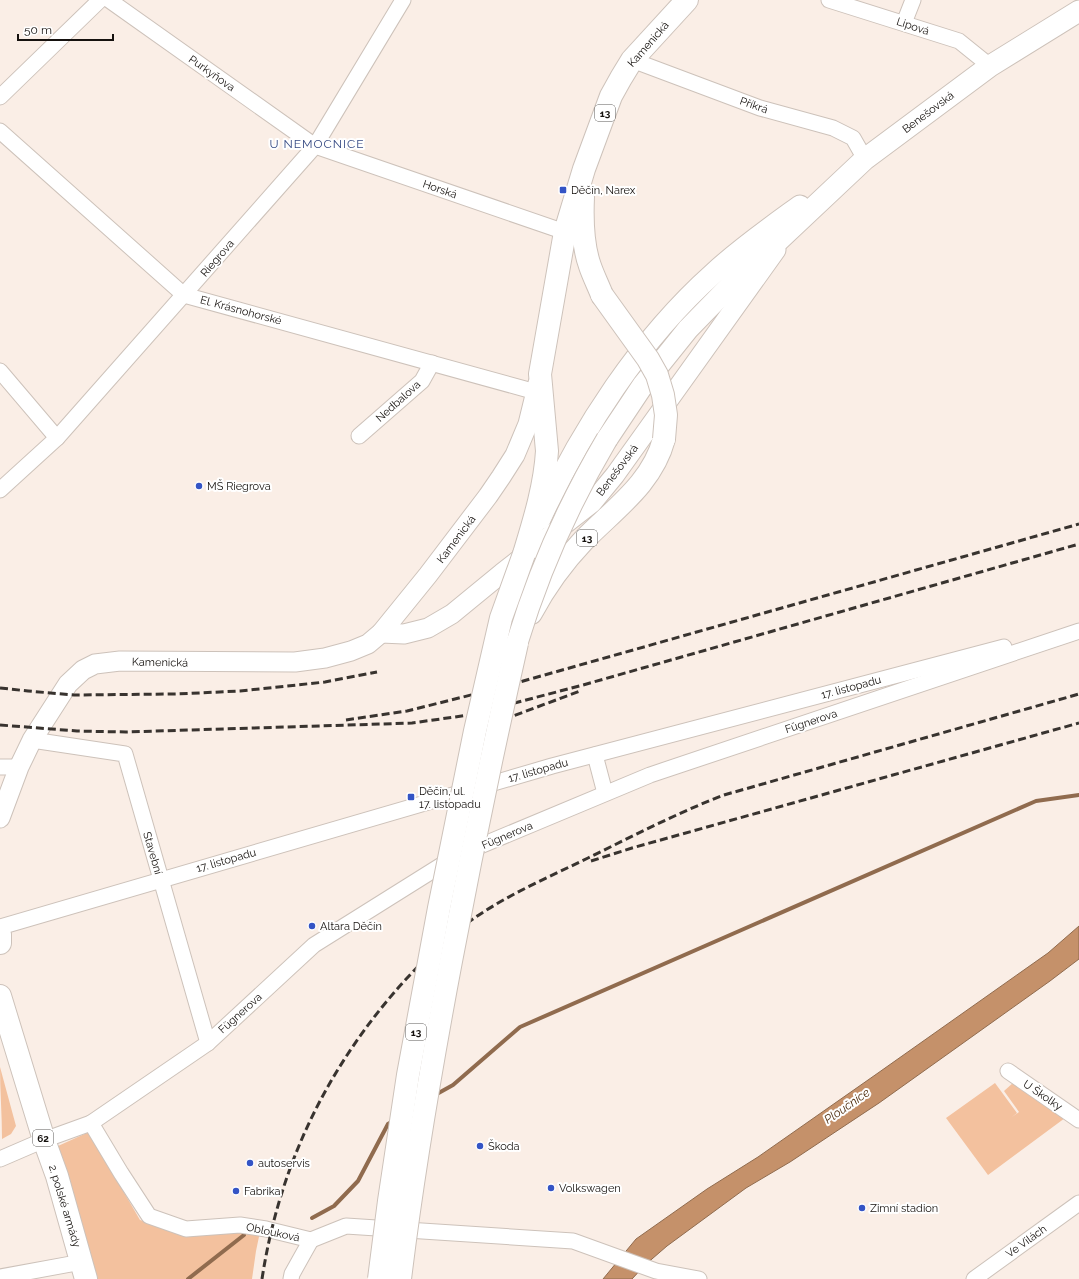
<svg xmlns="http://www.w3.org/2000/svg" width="1079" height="1279" font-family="Raleway,sans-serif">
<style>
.green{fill:#f3c19e}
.water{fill:#c5916a;stroke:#906b4e}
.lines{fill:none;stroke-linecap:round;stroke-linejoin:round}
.stream{stroke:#906b4e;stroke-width:4}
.minor-casing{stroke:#cdc2ba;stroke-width:17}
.tertiary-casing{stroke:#cdc2ba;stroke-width:21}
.secondary-casing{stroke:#cdc2ba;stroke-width:23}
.primary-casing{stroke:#cdc2ba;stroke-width:24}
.minor{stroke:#fff;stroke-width:15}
.tertiary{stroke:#fff;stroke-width:19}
.secondary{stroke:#fff;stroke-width:21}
.primary{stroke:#fff;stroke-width:22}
.rail{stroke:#38332f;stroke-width:3;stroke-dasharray:8 4;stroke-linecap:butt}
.secondary-bridge-casing{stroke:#cdc2ba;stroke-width:23;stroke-linecap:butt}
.primary-bridge-casing{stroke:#cdc2ba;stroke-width:24;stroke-linecap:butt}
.secondary-bridge{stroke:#fff;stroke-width:21}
.primary-bridge{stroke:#fff;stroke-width:22}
.poi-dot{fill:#3454c5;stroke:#fff;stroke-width:1.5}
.labels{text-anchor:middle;stroke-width:4;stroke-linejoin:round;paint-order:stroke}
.shield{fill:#fff;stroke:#5b5856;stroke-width:1}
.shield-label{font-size:10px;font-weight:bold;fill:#15110e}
.street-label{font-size:11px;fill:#15110e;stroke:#fff}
.poi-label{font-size:11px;fill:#15110e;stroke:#fff;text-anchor:start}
.neighbourhood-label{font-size:12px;letter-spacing:1px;fill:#354983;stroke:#fff}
.water-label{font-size:12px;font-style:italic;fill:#4b2808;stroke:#fff}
</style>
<rect width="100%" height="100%" fill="#faeee6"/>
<g class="green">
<path d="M0,1067l16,59 -5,8 -9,5c0,-24 -2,-48 -2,-72z"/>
<path d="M1014,1082l51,36 -77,57 -42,-57 49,-35 22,30 -5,4 7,-5 -15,-21z"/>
<path d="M89,1132l51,88 49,16 72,-9 -5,24 -4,28h-155l-39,-133z"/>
</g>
<path class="water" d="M1079,926v33l-29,22 -171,122 -89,59 -44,26 -79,58 -22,19 -13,14h-29l33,-40 71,-50 51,-32 120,-84 170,-120z"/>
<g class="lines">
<g class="stream">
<path d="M435,1095l18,-10 67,-58 516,-226 43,-6"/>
<path d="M312,1218l22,-12 24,-25 30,-57 5,-3"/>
<path d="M188,1279l56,-44"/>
</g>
<defs>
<g id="minor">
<path d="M109,0l206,146 250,86"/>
<path d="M829,0l130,41 31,25"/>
<path d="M904,23l9,-23"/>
<path d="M632,60l128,48 73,20 20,10 12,21"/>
<path d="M0,97l100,-97"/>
<path d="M0,131l184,164 352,97"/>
<path d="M0,371l57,67"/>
<path d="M359,436l63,-55 10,-18"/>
<path d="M0,490l57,-52 258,-292 88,-146"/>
<path d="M32,740l93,14 83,289"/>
<path d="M595,755l10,38"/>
<path d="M0,767h19"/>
<path d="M0,927l552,-161 452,-119"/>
<path d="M1008,1071l71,49"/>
<path d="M91,1123l30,50 28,43 37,13 54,-4 26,4 45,11 35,-14 227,15 83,30 43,8"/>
<path d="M0,1159l44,-19 47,-17 117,-80 106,-98 142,-89 194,-81 429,-144"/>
<path d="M0,1277l82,-15"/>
<path d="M291,1279l1,-5 19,-34"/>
<path d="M974,1279l105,-76"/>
</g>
<g id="tertiary">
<path d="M381,633l23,1 24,-6 24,-14 50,-41 90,-70 23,-28 161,-225"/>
<path d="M0,818l19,-51 13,-27 36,-56 15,-14 12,-6 25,-3 175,1 30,-4 26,-7 17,-7 13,-11 47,-58 60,-79 13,-19 14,-22 13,-31 10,-41"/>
</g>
<g id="secondary">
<path d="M607,439l36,-54 45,-56 41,-42 136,-128 125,-93 89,-55"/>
<path d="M540,519c42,-90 100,-180 174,-246 27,-25 57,-46 86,-67"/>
</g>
<g id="primary">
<path d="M583,197c-1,22 -1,47 7,69 3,9 8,19 12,29"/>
<path d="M524,554c10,-33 21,-68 23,-103l-7,-77 25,-142 19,-63 27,-73 10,-18 11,-18 55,-60"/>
<path d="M531,613c14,-26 32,-51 52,-72 31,-32 69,-57 81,-102"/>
<path d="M0,935v8"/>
<path d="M0,996l44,144 13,36 29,103"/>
</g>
</defs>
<use href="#minor" class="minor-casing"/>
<use href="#tertiary" class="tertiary-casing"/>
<use href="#secondary" class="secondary-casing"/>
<use href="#primary" class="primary-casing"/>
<use href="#minor" class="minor"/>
<use href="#tertiary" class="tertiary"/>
<use href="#secondary" class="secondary"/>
<use href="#primary" class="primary"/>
<g class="rail">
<path d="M0,688l28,3 46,4 102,-1 64,-3 85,-9 52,-10"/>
<path d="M346,720l61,-9 88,-22 584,-165"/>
<path d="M0,725l77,6 49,1 286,-9 57,-8 114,-30 496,-141"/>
<path d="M481,728l99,-37"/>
<path d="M591,861l41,-13 447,-125"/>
<path d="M262,1279c16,-105 58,-197 125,-278 24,-29 50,-55 79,-77 38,-28 81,-46 122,-66 45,-22 89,-45 136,-63l355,-101"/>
</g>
<defs>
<path id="secondary-bridge" d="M517,643c22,-73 51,-138 90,-204"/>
<g id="primary-bridge">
<path d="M602,295l46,64 9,16 6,20 3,20 -2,24"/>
<path d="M379,1279l10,-78 19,-126 31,-167 36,-177 26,-113 23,-64"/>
<path d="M400,1279c13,-107 31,-212 51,-318 20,-106 42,-212 66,-318"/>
</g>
</defs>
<use href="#secondary-bridge" class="secondary-bridge-casing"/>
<use href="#primary-bridge" class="primary-bridge-casing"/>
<use href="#secondary-bridge" class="secondary-bridge"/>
<use href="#primary-bridge" class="primary-bridge"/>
</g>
<g class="poi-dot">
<rect x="559" y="186" width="8" height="8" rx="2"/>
<circle cx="199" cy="486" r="4"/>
<rect x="407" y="793" width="8" height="8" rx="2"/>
<circle cx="312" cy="926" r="4"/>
<circle cx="480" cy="1146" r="4"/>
<circle cx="250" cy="1163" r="4"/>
<circle cx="551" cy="1188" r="4"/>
<circle cx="236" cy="1191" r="4"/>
<circle cx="862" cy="1208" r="4"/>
</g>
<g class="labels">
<g class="shield">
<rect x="595" y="105" width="20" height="16" rx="3"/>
<rect x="577" y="530" width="20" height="16" rx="3"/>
<rect x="406" y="1024" width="20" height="16" rx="3"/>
<rect x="33" y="1130" width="20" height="16" rx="3"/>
</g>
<g class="shield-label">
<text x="605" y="117">13</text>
<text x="587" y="542">13</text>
<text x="416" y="1036">13</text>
<text x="43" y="1142">62</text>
</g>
<g class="street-label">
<text transform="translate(913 26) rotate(18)" y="4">Lipová</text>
<text transform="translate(648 44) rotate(-49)" y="4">Kamenická</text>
<text transform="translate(212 73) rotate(35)" y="4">Purkyňova</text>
<text transform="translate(754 105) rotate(19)" y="4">Příkrá</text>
<text transform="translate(928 112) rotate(-37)" y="4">Benešovská</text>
<text transform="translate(440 189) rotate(19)" y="4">Horská</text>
<text transform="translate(217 258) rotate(-49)" y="4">Riegrova</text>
<text transform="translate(241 310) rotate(15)" y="4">El. Krásnohorské</text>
<text transform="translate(398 401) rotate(-42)" y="4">Nedbalova</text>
<text transform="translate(617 470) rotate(-53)" y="4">Benešovská</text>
<text transform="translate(456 539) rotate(-53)" y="4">Kamenická</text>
<text transform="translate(160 662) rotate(1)" y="4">Kamenická</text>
<text transform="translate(851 687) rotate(-15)" y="4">17. listopadu</text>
<text transform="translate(811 721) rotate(-18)" y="4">Fügnerova</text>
<text transform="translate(538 770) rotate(-16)" y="4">17. listopadu</text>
<text transform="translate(507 835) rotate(-23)" y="4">Fügnerova</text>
<text transform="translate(153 853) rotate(74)" y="4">Stavební</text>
<text transform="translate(226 860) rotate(-16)" y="4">17. listopadu</text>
<text transform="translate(240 1013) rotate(-42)" y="4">Fügnerova</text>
<text transform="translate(1043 1095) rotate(34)" y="4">U Školky</text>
<text transform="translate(65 1206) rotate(73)" y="4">2. polské armády</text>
<text transform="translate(273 1232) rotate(12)" y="4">Oblouková</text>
<text transform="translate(1026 1241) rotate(-36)" y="4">Ve Vilách</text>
</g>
<g class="poi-label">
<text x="571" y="194">Děčín, Narex</text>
<text x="207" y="490">MŠ Riegrova</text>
<text x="419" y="795">Děčín, ul.<tspan x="419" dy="13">17. listopadu</tspan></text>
<text x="320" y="930">Altara Děčín</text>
<text x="488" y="1150">Škoda</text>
<text x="258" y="1167">autoservis</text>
<text x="559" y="1192">Volkswagen</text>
<text x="244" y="1195">Fabrika</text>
<text x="870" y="1212">Zimní stadion</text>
</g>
<g class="neighbourhood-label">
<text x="317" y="148">U NEMOCNICE</text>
</g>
<g class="water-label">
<text transform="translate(847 1106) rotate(-35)" y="4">Ploučnice</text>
</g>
</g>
<path d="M18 34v6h95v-6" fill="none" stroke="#15110e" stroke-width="2"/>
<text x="24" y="34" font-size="12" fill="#15110e" stroke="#ffffff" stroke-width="3" paint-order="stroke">50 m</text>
</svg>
